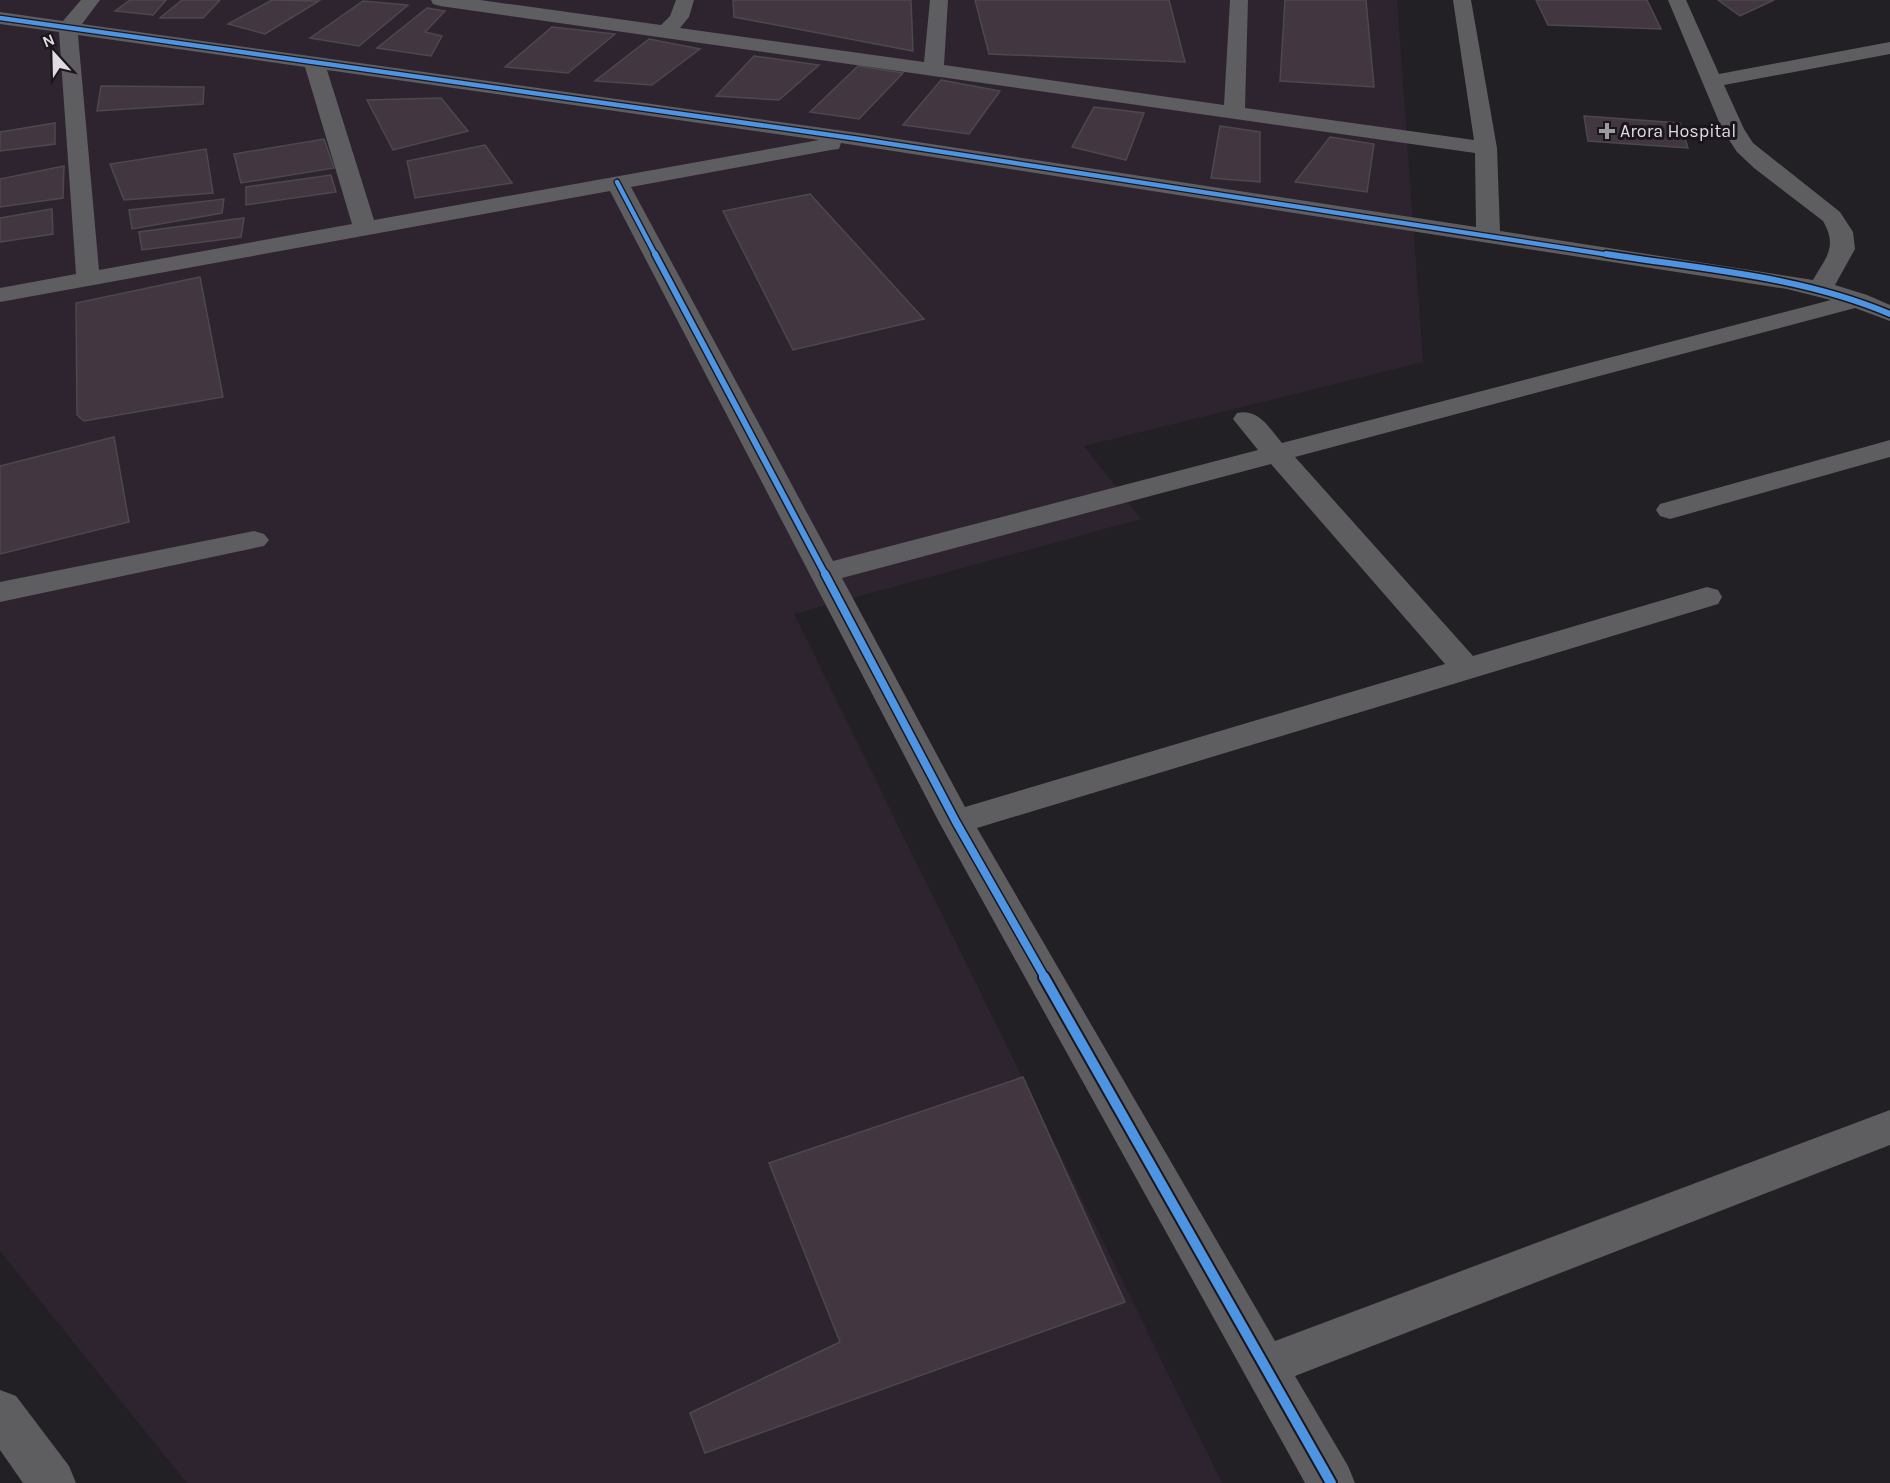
<svg xmlns="http://www.w3.org/2000/svg" width="1890" height="1483" font-family="Karla,sans-serif">
<style>
.built{fill:#2d2430}
.building{fill:#423741;stroke:#4c484c;stroke-width:1.5}
.lines{fill:none;stroke-linecap:round;stroke-linejoin:round}
.minor{fill:#5e5d5f;fill-rule:evenodd}
.cycleway-far3-casing{stroke:#1b161d;stroke-width:7}
.cycleway-far2-casing{stroke:#1b161d;stroke-width:9}
.cycleway-far1-casing{stroke:#1b161d;stroke-width:11}
.cycleway-casing{stroke:#1b161d;stroke-width:14}
.cycleway-far3{stroke:#4d94e3;stroke-width:4.5}
.cycleway-far2{stroke:#4d94e3;stroke-width:6}
.cycleway-far1{stroke:#4d94e3;stroke-width:8}
.cycleway{stroke:#4d94e3;stroke-width:10}
.poi-dot{fill:#9d9a9f;stroke:#1b161d;stroke-width:2}
.labels{text-anchor:middle;stroke-width:6;stroke-linejoin:round;paint-order:stroke}
.far-poi-label{font-size:18px;fill:#dfdbe0;stroke:#1b161d;text-anchor:start}
</style>
<rect width="100%" height="100%" fill="#232025"/>
<path class="built" d="M0,0h1397l26,362 -339,84 57,73 -347,95 428,869h-1035l-187,-232z"/>
<g class="building">
<path d="M130,0h36l-13,15 -38,-4z"/>
<path d="M182,0h38l-17,18h-43z"/>
<path d="M272,0l47,1 -54,33 -37,-10z"/>
<path d="M733,0h178l2,51 -179,-34z"/>
<path d="M975,0h194l16,62 -196,-8z"/>
<path d="M1285,0h81l8,87 -94,-6z"/>
<path d="M1536,0h111l14,29 -113,-4z"/>
<path d="M1718,0h56l-34,16z"/>
<path d="M363,1l45,4 -49,41 -49,-8z"/>
<path d="M427,8l18,3 -20,21 17,4 -11,20 -54,-8z"/>
<path d="M552,27l63,7 -47,39 -63,-6z"/>
<path d="M649,39l51,10 -48,36 -57,-4z"/>
<path d="M754,56l65,9 -40,35 -63,-4z"/>
<path d="M858,66l45,7 -44,46 -49,-7z"/>
<path d="M941,80l59,11 -31,43 -66,-9z"/>
<path d="M101,86l103,1 -1,17 -106,7z"/>
<path d="M441,98l27,33 -75,19 -26,-50z"/>
<path d="M1094,107l50,6 -18,47 -54,-13z"/>
<path d="M1584,116l96,7 8,25 -100,-7z"/>
<path d="M55,123v21l-55,7v-19z"/>
<path d="M1220,126l40,6v50l-49,-4z"/>
<path d="M1330,137l44,7 -7,48 -72,-10z"/>
<path d="M324,139l10,29 -93,15 -7,-29z"/>
<path d="M485,145l27,38 -97,15 -8,-37z"/>
<path d="M206,149l7,44 -89,7 -14,-36z"/>
<path d="M64,166l-1,32 -63,9v-28z"/>
<path d="M331,175l5,17 -90,13v-18z"/>
<path d="M810,194l114,125 -131,31 -70,-139z"/>
<path d="M224,199l-2,14 -90,16 -3,-19z"/>
<path d="M52,209l1,25 -53,8v-24z"/>
<path d="M244,218l-3,19 -99,13 -3,-18z"/>
<path d="M200,277l23,120 -139,24 -7,-6 -1,-112z"/>
<path d="M114,437l15,85 -129,32v-88z"/>
<path d="M1023,1077l102,225 -420,151 -15,-40 150,-71 -71,-179z"/>
</g>
<g class="lines">
<g class="minor">
<path d="M81,0h19l-18,24 777,109 617,94 -1,-74 -1035,-147 -7,-2 -2,-4h49l181,25 9,-9 6,-16h18l-5,17 -9,11 244,34 6,-62h18l-4,65 280,40 6,-105h18l-3,108 229,32 -21,-140h18l26,148 3,83 313,49c13,-23 25,-33 10,-59l-69,-53 -17,-16 -15,-23 -54,-129h18l33,74 171,-32v12l-166,31 20,44 9,14 87,69 13,20 2,17 -20,36 32,10 23,10v16l-35,-13 -560,149 178,199 234,-69 11,3 4,7 -4,7 -741,224 298,513 615,-231v35l-595,231 53,90 7,17h-50l-366,-661 -329,-631 -610,111v-14l76,-14 -17,-242 -59,-8v-12l63,9zM78,35l227,32 47,157 -253,46zM327,70l492,70 -445,80zM841,143l946,146 44,11 -549,143c-13,-15 -23,-35 -45,-30l-4,6 25,31 -425,111 -202,-374 200,-37 8,-1zM1271,464l174,200 -480,143 -123,-229z"/>
<path d="M1890,440v17l-220,62 -10,-3 -4,-6 4,-6z"/>
<path d="M254,531l10,3 5,6 -5,6 -264,56v-20z"/>
<path d="M0,1390l16,6 53,70 7,17h-53l-23,-33z"/>
</g>
<defs>
<g id="cycleway-far3">
<path d="M0,18l859,121 757,117"/>
<path d="M617,182l39,74"/>
</g>
<g id="cycleway-far2">
<path d="M655,254l171,322"/>
<path d="M1606,254c95,15 195,22 284,60"/>
</g>
<path id="cycleway-far1" d="M825,574l131,248 89,156"/>
<path id="cycleway" d="M1044,977l287,506"/>
</defs>
<use href="#cycleway-far3" class="cycleway-far3-casing"/>
<use href="#cycleway-far2" class="cycleway-far2-casing"/>
<use href="#cycleway-far1" class="cycleway-far1-casing"/>
<use href="#cycleway" class="cycleway-casing"/>
<use href="#cycleway-far3" class="cycleway-far3"/>
<use href="#cycleway-far2" class="cycleway-far2"/>
<use href="#cycleway-far1" class="cycleway-far1"/>
<use href="#cycleway" class="cycleway"/>
</g>
<path class="poi-dot" d="M1604 122h6v6h6v6h-6v6h-6v-6h-6v-6h6z"/>
<g class="labels">
<g class="far-poi-label">
<text x="1620" y="137">Arora Hospital</text>
</g>
</g>
<g transform="translate(54 54) rotate(338)" stroke="#1b161d" stroke-width="4.5" paint-order="stroke">
<path d="M0-4.5L10 22L0 15L-10 22Z" fill="#dfdbe0"/>
<text y="-9" font-size="16" font-weight="bold" text-anchor="middle" fill="#dfdbe0">N</text>
</g>
</svg>
